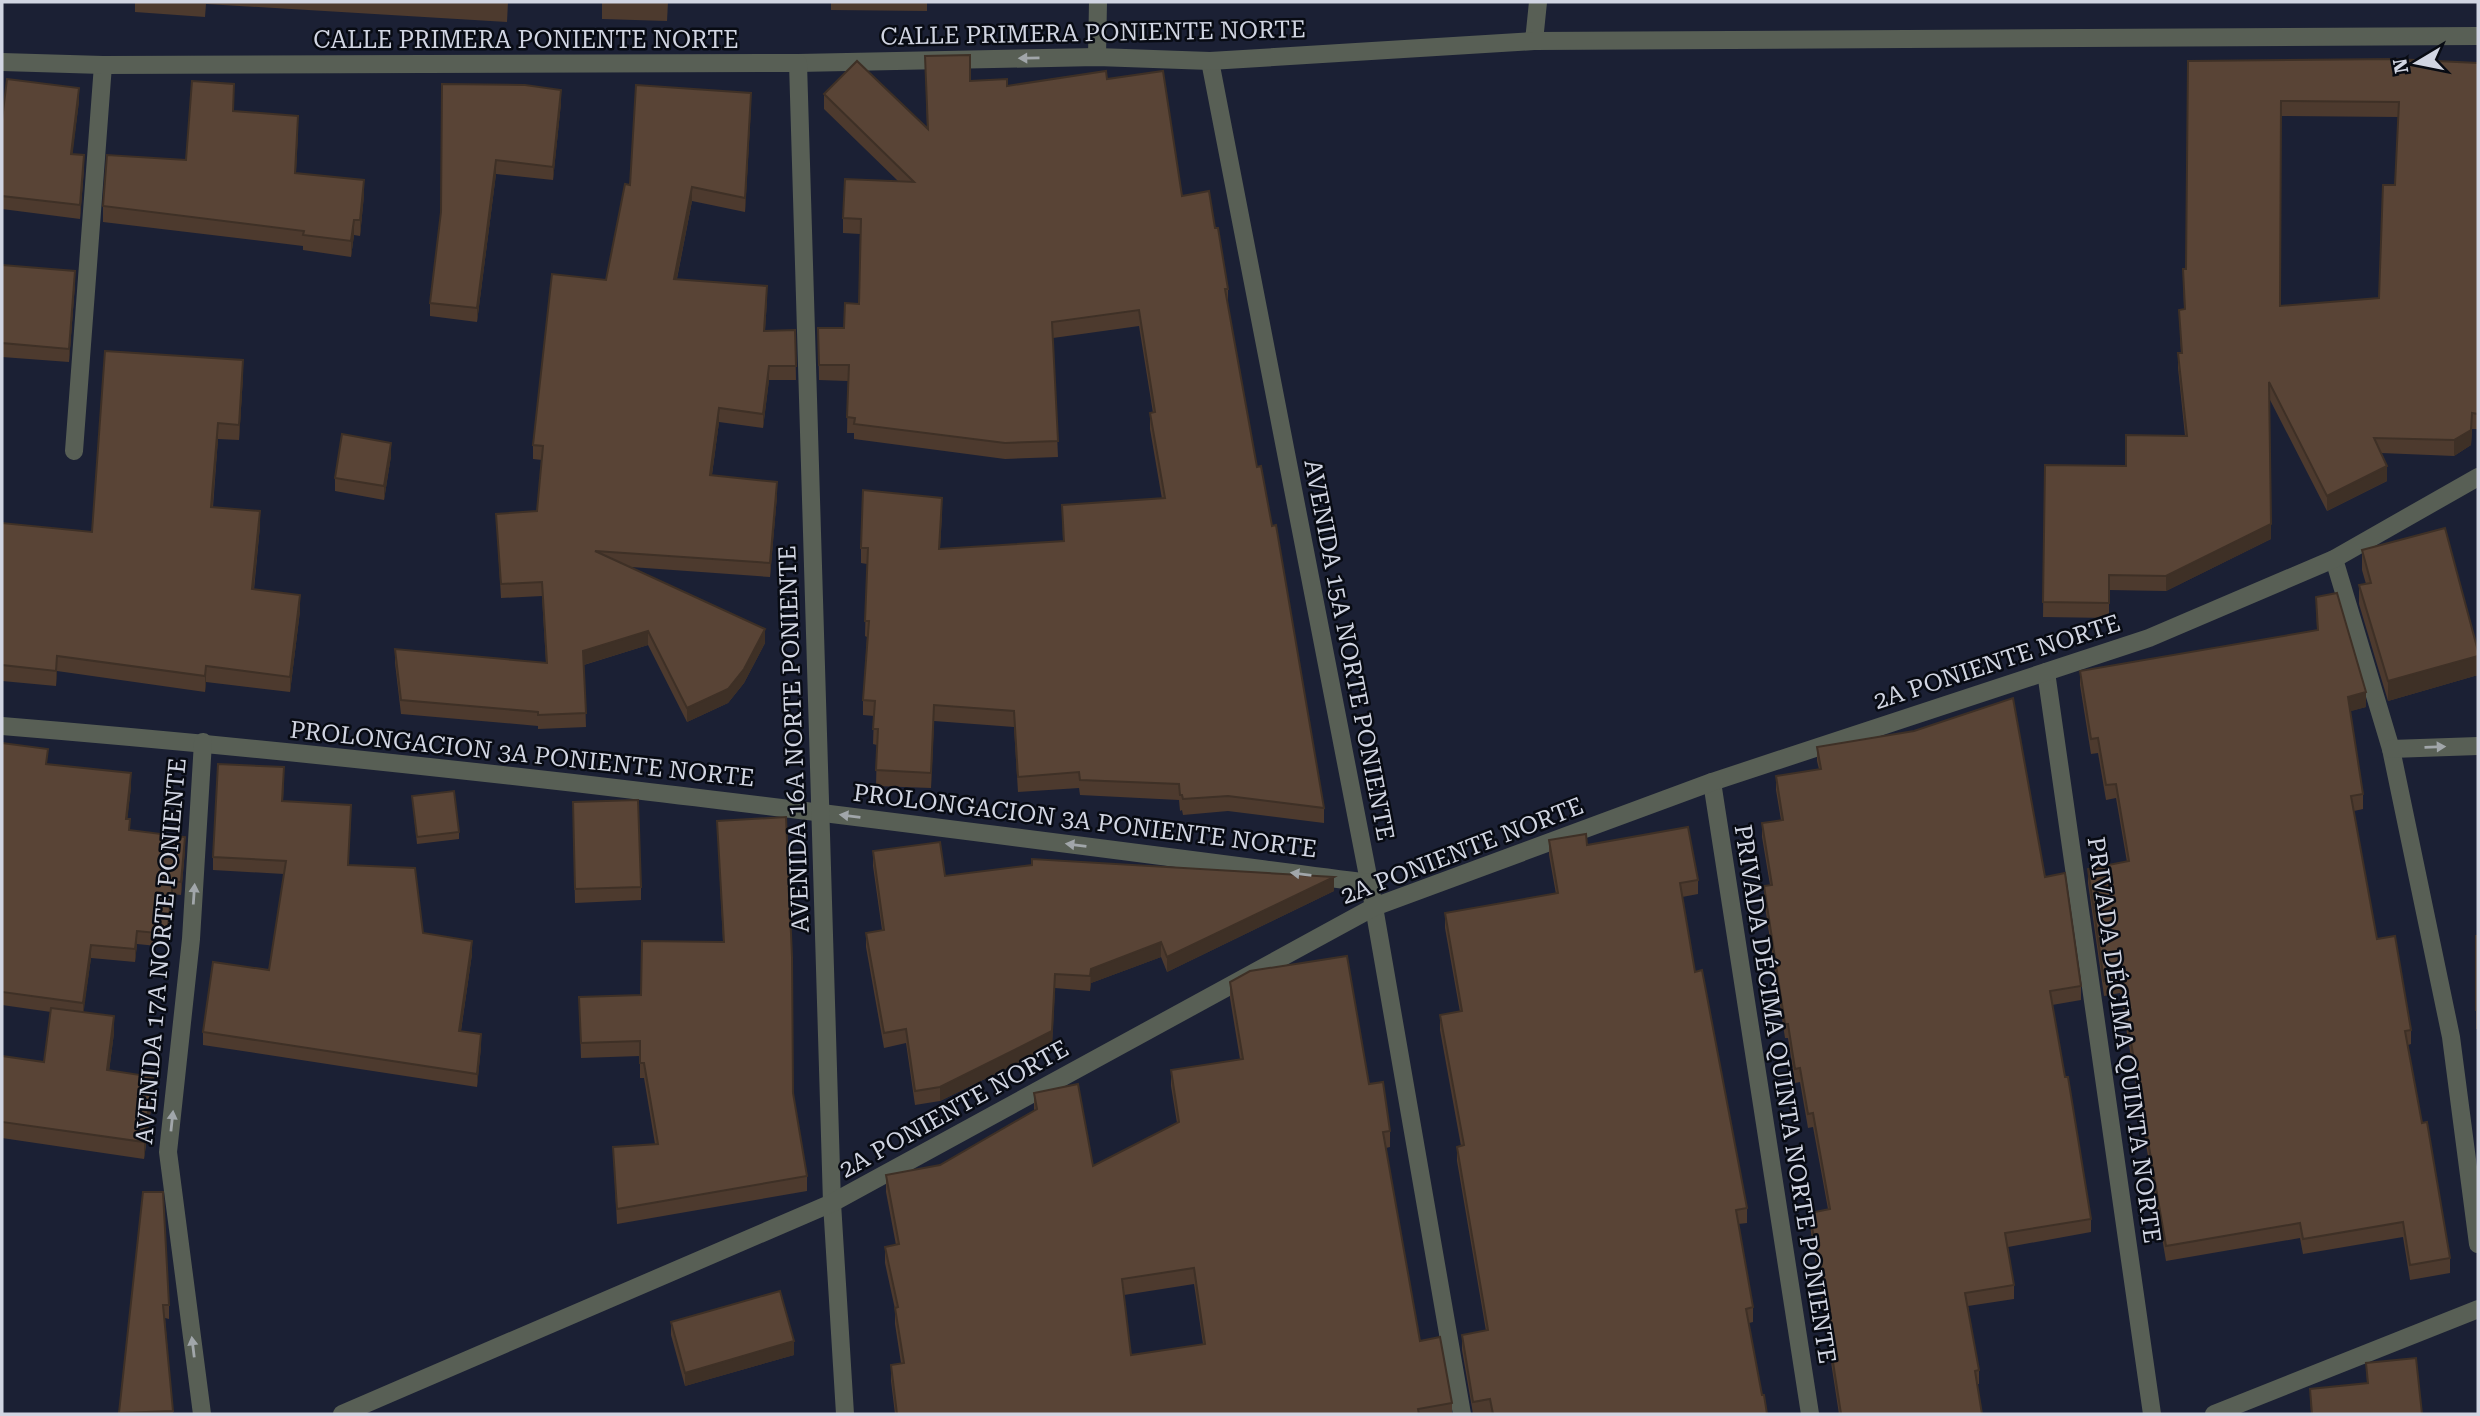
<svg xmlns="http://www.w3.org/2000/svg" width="2480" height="1416" font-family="'Roboto Serif',serif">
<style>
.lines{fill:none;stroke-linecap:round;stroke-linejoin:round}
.minor{stroke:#585f55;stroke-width:18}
.tertiary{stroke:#585f55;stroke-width:18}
.wall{fill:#4d3a2e;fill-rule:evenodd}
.shaded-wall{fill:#3e3026}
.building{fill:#594436;stroke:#3e3026;stroke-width:2;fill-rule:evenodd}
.oneway{fill:#a1a6aa}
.labels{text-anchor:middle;stroke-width:5;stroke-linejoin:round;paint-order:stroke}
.street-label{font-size:24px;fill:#d1d5e2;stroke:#080b13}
</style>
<rect width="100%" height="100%" fill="#1b2034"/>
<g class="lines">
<g class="minor">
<path d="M1534,41l4,-39"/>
<path d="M1097,57l1,-55"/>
<path d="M1210,61l164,846 88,507"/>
<path d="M798,63l299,-6 113,4 324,-20 944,-5"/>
<path d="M74,451l29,-386"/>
<path d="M2334,559l57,190 60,288 27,207"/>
<path d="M2046,672l106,742"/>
<path d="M2,726c457,37 912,98 1367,157"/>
<path d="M2391,749l87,-3"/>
<path d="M1712,782l98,632"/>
<path d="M202,1414l-34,-262 23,-213 12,-197"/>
<path d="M2214,1414l264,-105"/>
</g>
<g class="tertiary">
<path d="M2,62l101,3 695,-2 34,1140 13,211"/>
<path d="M342,1414l490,-211 542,-296 338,-125 437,-144 185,-79 144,-82"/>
</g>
</g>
<g class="wall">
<path d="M135,2h373l-1,20 -301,-18 -1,13 -70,-5z"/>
<path d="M602,2h66l-1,19 -65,-2z"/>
<path d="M831,2h96v9l-96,-1z"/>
<path d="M925,56l45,25 37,5 100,-7 75,117 33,32 13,61v15l29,163 67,341v15l-96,-12 -45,4 -1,-5 -2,1 -1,-11 -99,-5 -1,-7 -61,4 -4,-65 -80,-6 -3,67 -55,-2 1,-41 -4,-1 1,-28 -11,-1v-15l4,-63 -2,-1 2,-72 -6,-1v-15l81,-34 -2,35 123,-8 -1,-36 100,-6 -12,-70v-16h3l-14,-87 -86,12 5,119 -53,2 -151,-20v-6h-7l1,-52 -29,-1 -1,-52h26l15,-24 1,-70 -17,-1v-15l55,-37 -74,-72v-15l103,35z"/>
<path d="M2188,61l290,2v366h-6l-1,16 -17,11 -73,-3 6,28 -60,30 -58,-113 2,141 -105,52 -57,-1v28l-66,-1 2,-152 81,1 59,-30 -7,-68v-15h3l-2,-43 5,-1 -1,-40h3zM2281,116l117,1 -3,68 -16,113 -99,8z"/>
<path d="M442,84l119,19 -8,77 -57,-6 -19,148 -47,-6v-13l11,-91z"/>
<path d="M79,101l-7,54 12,14 -4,50 -78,-10v-89z"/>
<path d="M751,107l-6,105 -53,-11 -15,78 90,21 -2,31 30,-1 1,50h-27l-6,48 -44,-6 -7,53 65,21 -7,81 -139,-10 134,76 -21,40 -16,20 -41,19 -39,-77 -64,20 2,62 -48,2v-3l-137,-12 -6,-51v-14l151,14 -4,-67 -41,2 -5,-84 41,-3 5,-51 -9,-1v-14l73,-165 24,-95z"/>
<path d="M234,111l64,20 -2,42 68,22 -4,41 -6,-1 -3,22 -48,-7v-4l-200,-24v-16l83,-46z"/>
<path d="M2,265l73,19 -6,78 -67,-5z"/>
<path d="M243,376l-4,64 -21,-1 -5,68 47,19 -6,64 46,21 -10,81 -84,-10 -1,10 -148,-21 -1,15 -54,-5v-158l90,9z"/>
<path d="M391,456l-7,44 -49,-9v-13z"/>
<path d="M2362,550l116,101v24l-90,26 -29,-97v-19l7,-1 -4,-14z"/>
<path d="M2316,597l50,110 -16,4 13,83v15l-9,2 23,128 34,91v14l-3,1 14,78 28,135v15l-40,7 -7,-43 -100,17 -3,-16 -134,23 -46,-268 -16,3 -16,-113v-14l39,-7 -11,-64 -10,2 -8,-47 -7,1 -11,-69v-14l237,-41z"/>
<path d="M2,743l46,21 83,23 -4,32 3,11 55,20 -4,45 -8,-1 -6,53 -30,-3 -2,18 -44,-4 -8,54 31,21 -5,38 44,23 -9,65 -142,-21v-82l42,6 7,-50 -49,-7z"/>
<path d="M1817,747l228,130 36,109v14l-29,5 39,214v13l-83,15 6,38v14l-46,7 11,64v14h-2l5,30h-143l-29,-188v-13l18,-4 -15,-82 -5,1 -8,-46 -5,1 -7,-45h-3l-21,-138v-14l6,-1 -8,-48v-14l19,-3 -5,-30v-14l43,-7 -2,-8z"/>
<path d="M284,780l-1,22 68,16 -3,47 75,68 49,21 -11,77 20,16 -4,40 -274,-42v-13l66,-62 15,-96 -71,-4v-13z"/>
<path d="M412,796l47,36v7l-42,5z"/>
<path d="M573,815l68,72v13l-66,3z"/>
<path d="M717,821l76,272 14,83v15l-190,33 -4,-77 42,-3 -11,-66h-4v-22l-59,2 -2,-61 62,-2 82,-53z"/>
<path d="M1549,840l38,5 111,35v14l-16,3 13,75 52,236v15l-9,1 15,83v15l-4,1 13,72 5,19h-294l-11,-64v-15l24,-4 -29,-170v-14l4,-1 -21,-116v-15l20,-3 -15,-84v-15l111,-19 -7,-39z"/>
<path d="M873,851l72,25 389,15 -167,81 -6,-15 -70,26 -1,8 -35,-3 -3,58 -112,55 -25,4 -9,-62 -22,5 -18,-101v-14l16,-3 -9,-64z"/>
<rect x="2476" y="936" width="2" height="93"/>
<path d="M1230,982l139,102 21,47v16l-4,1 34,193 32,62v11h-557l-4,-33v-16l10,-2 -6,-39v-15l-10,-46v-16l11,-2 -10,-53v-17l54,-10 94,-54v-18l59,73 84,-43 -6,-37v-16l69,-11 -10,-61zM1194,1284l9,60 -72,11 -7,-60z"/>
<path d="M143,1192l26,113v14l-4,-1 8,96h-54z"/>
<path d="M671,1322l123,33 -109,31 -14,-51z"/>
<path d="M2366,1363l56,51h-111l-1,-25 57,-5z"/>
</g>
<g class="shaded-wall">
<path d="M79,88v13l-8,67v-14z"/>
<path d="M561,90v13l-8,77v-13z"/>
<path d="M751,93v14l-6,105v-14z"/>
<path d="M298,116v15l-3,57v-15z"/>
<path d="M84,155v14l-4,50v-14z"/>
<path d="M496,160v14l-19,148v-14z"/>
<path d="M364,180v15l-4,41v-16z"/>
<path d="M692,187v14l-18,92v-14z"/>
<path d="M354,220v15l-3,22v-16z"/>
<path d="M75,271v13l-6,78v-13z"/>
<path d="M243,360v16l-4,64v-15z"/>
<path d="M769,366v14l-6,48v-14z"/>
<path d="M719,408v14l-9,67v-14z"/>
<path d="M218,423v16l-7,83v-15z"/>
<path d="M2472,429l-1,16 -17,11v-16z"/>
<path d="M391,443v13l-7,44v-14z"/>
<path d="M2387,466v15l-60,30v-15z"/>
<path d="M777,482v14l-7,81v-14z"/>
<path d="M260,511v15l-8,79v-16z"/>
<path d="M2271,524v15l-105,52v-15z"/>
<path d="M300,595v16l-10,81v-15z"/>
<path d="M765,629v14l-21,40 -16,20 -41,19v-14z"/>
<path d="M648,631v14l-65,20v-14z"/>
<path d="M57,656v15l-1,15v-15z"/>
<path d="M2478,656v19l-90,26v-20z"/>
<path d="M206,666v16l-1,10v-16z"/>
<path d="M2366,692v15l-18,5v-15z"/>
<path d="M934,705v16l-3,67v-15z"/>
<path d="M131,773v14l-5,45v-13z"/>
<path d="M185,837v13l-4,45v-13z"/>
<path d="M1334,877v14l-167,81v-15z"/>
<path d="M173,881v13l-6,53v-13z"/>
<path d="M137,931v13l-2,18v-13z"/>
<path d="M472,941v13l-13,90v-13z"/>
<path d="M1161,942v15l-70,26 -1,8 1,-22z"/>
<path d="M91,945v13l-8,59v-14z"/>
<path d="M1055,974l-3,72 -112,55v-14z"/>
<path d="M114,1016v17l-7,54v-17z"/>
<path d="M481,1034v13l-4,40v-13z"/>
<path d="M153,1077v17l-9,65v-17z"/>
<path d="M794,1341v14l-109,31v-13z"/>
</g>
<g class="building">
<path d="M970,55v26l37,-2v7l99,-15 1,8 56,-8 19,125 27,-5 6,37h3l10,61h-3l32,178 4,-1 11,60 4,-1 48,283 -96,-12 -45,3 -1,-4h-2l-1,-11 -99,-4 -1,-8 -61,5 -4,-66 -80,-6 -3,68 -55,-3 2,-41h-5l2,-28 -12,-1 6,-79h-4l3,-73h-7l2,-58 79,8 -3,51 125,-8 -2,-36 103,-7 -15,-85 5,-1 -16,-102 -87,12 6,119 -53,2 -151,-19 1,-6 -8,-1 2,-52h-30l-1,-37h26l1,-25 14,1 2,-85 -18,-1 2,-39 69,3 -90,-88 33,-33 71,68 -3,-73z"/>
<path d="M2394,59l84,4v351l-6,-1 -1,17 -17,10 -80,-2 13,28 -60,30 -58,-114 2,142 -105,52 -57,-1v28l-66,-1 2,-137 81,1v-31l61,1 -9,-83h4l-3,-43 6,-1 -2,-40h3l2,-208zM2281,101l118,1 -4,83h-12l-4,113 -99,8z"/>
<path d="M7,79l72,9 -8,66 13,1 -4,50 -78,-9v-76z"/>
<path d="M192,81l42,3 -1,27 65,5 -3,57 69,7 -4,40h-6l-3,21 -48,-6 1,-4 -201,-25 4,-51 79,5z"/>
<path d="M442,84l83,1 36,5 -8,77 -57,-7 -19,148 -47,-5 11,-91z"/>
<path d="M636,85l115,8 -6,105 -53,-11 -18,92 93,7 -3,45 31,-1 1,36h-27l-6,48 -44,-6 -9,67 67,7 -7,81 -175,-12 170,78 -21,40 -16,20 -41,19 -39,-77 -65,20 3,62 -48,2v-3l-137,-12 -6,-51 152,14 -5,-81 -41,2 -5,-70 41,-3 6,-65 -10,-1 19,-171 54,6 19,-96 5,1z"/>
<path d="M2,265l73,6 -6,78 -67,-6z"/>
<path d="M105,351l138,9 -4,65 -21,-2 -7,84 49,4 -8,78 48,6 -10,82 -84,-11 -1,10 -148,-20 -1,15 -54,-6v-142l90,9z"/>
<path d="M342,434l49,9 -7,43 -49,-8z"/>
<path d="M2445,528l33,123v5l-90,25 -29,-96 12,-2 -9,-33z"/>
<path d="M2337,593l29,99 -18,5 15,97 -12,2 26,143 18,-3 16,94 -6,1 17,92 5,-1 23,136 -40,7 -7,-43 -100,17 -3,-16 -134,23 -46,-268 -16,3 -16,-112 41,-8 -13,-77 -10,1 -8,-47 -7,1 -11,-68 238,-41 -2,-33z"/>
<path d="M2013,698l32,179 20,-4 16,113 -31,5 15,86h3l23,142 -86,14 9,52 -49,8 14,77 -4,1 7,43h-141l-31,-201 20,-4 -17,-96 -5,1 -8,-46 -5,1 -7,-45h-3l-21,-138 8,-1 -10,-62 21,-3 -7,-44 45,-7 -4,-22 97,-16z"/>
<path d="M2,743l46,6 -2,15 85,9 -5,46h4l-1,11 56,7 -4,45 -8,-1 -6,53 -30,-3 -2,18 -44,-4 -8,58 -81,-11z"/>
<path d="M218,764l66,3 -2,34 69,4 -3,60 67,3 8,65 49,8 -13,90 22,3 -4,40 -274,-42 10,-70 56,8 17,-109 -73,-4z"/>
<path d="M454,791l5,41 -42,5 -5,-41z"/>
<path d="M638,800l3,87 -66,2 -2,-87z"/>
<path d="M786,817l6,140 1,136 14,83 -190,33 -4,-62 45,-3 -14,-81h-4v-22l-59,2 -2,-46 62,-2 1,-54 82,1 -7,-121z"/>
<path d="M1688,827l10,53 -18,3 15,89 7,-2 45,238 -11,2 17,97 -7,2 16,86h2l3,19h-274l-3,-15 -17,3 -11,-67 26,-5 -31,-183 7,-2 -24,-130 22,-4 -17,-98 113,-20 -9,-53 37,-6 1,11z"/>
<path d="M940,842l5,34 87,-11v-6l302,18 -167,80 -6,-15 -70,27 -1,7 -35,-2 -3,57 -112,56 -25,4 -9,-62 -22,4 -18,-100 18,-3 -11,-79z"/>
<rect x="2476" y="936" width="2" height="74"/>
<path d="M1347,956l22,128 14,-2 7,49 -7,1 37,209 20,-4 12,66 -34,6 1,5h-522l-6,-49 13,-2 -9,-55 3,-1 -13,-60 14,-3 -13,-69 54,-10 97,-56 -3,-16 44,-9 15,82 86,-44 -8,-52 72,-11 -13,-77 20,-11zM1194,1268l11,76 -74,11 -9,-76z"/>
<path d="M51,1008l63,8 -7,54 46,7 -9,65 -142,-20v-66l42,6z"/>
<path d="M143,1192h20l6,113h-6l10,106 -54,2z"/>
<path d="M780,1291l14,50 -109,32 -14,-51z"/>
<path d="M2416,1358l6,56h-110l-2,-25 58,-6 -2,-20z"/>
</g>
<defs><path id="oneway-solid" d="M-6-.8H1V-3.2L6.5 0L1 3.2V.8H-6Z" transform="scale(1.75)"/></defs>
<g class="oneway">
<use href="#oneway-solid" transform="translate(1029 58) rotate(179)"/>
<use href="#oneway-solid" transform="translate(2435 747) rotate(-2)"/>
<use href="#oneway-solid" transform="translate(850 816) rotate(-173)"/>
<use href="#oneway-solid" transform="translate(1076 845) rotate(-173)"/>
<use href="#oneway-solid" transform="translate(1301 874) rotate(-173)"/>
<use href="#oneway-solid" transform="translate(194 894) rotate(-86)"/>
<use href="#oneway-solid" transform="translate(172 1121) rotate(-84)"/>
<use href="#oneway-solid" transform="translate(193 1347) rotate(-97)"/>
</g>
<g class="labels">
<g class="street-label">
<text transform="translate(1093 33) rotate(-1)" y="8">CALLE PRIMERA PONIENTE NORTE</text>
<text x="526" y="48">CALLE PRIMERA PONIENTE NORTE</text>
<text transform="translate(1349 650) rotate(79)" y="8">AVENIDA 15A NORTE PONIENTE</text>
<text transform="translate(1997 662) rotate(-18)" y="8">2A PONIENTE NORTE</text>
<text transform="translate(794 739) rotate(-92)" y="8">AVENIDA 16A NORTE PONIENTE</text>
<text transform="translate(522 754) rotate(6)" y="8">PROLONGACION 3A PONIENTE NORTE</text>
<text transform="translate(1085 821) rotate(7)" y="8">PROLONGACION 3A PONIENTE NORTE</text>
<text transform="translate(1462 851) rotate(-21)" y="8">2A PONIENTE NORTE</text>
<text transform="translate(161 951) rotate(-85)" y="8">AVENIDA 17A NORTE PONIENTE</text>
<text transform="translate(2124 1040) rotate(82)" y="8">PRIVADA DÉCIMA QUINTA NORTE</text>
<text transform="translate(1785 1094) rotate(81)" y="8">PRIVADA DÉCIMA QUINTA NORTE PONIENTE</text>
<text transform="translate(954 1109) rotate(-29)" y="8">2A PONIENTE NORTE</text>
</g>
</g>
<rect width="2480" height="1416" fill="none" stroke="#d1d5e2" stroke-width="7"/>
<g transform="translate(2417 63) rotate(260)" stroke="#080b13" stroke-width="5" paint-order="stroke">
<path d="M0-5L12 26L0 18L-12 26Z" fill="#d1d5e2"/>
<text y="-10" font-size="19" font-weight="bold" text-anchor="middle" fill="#d1d5e2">N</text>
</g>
</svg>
